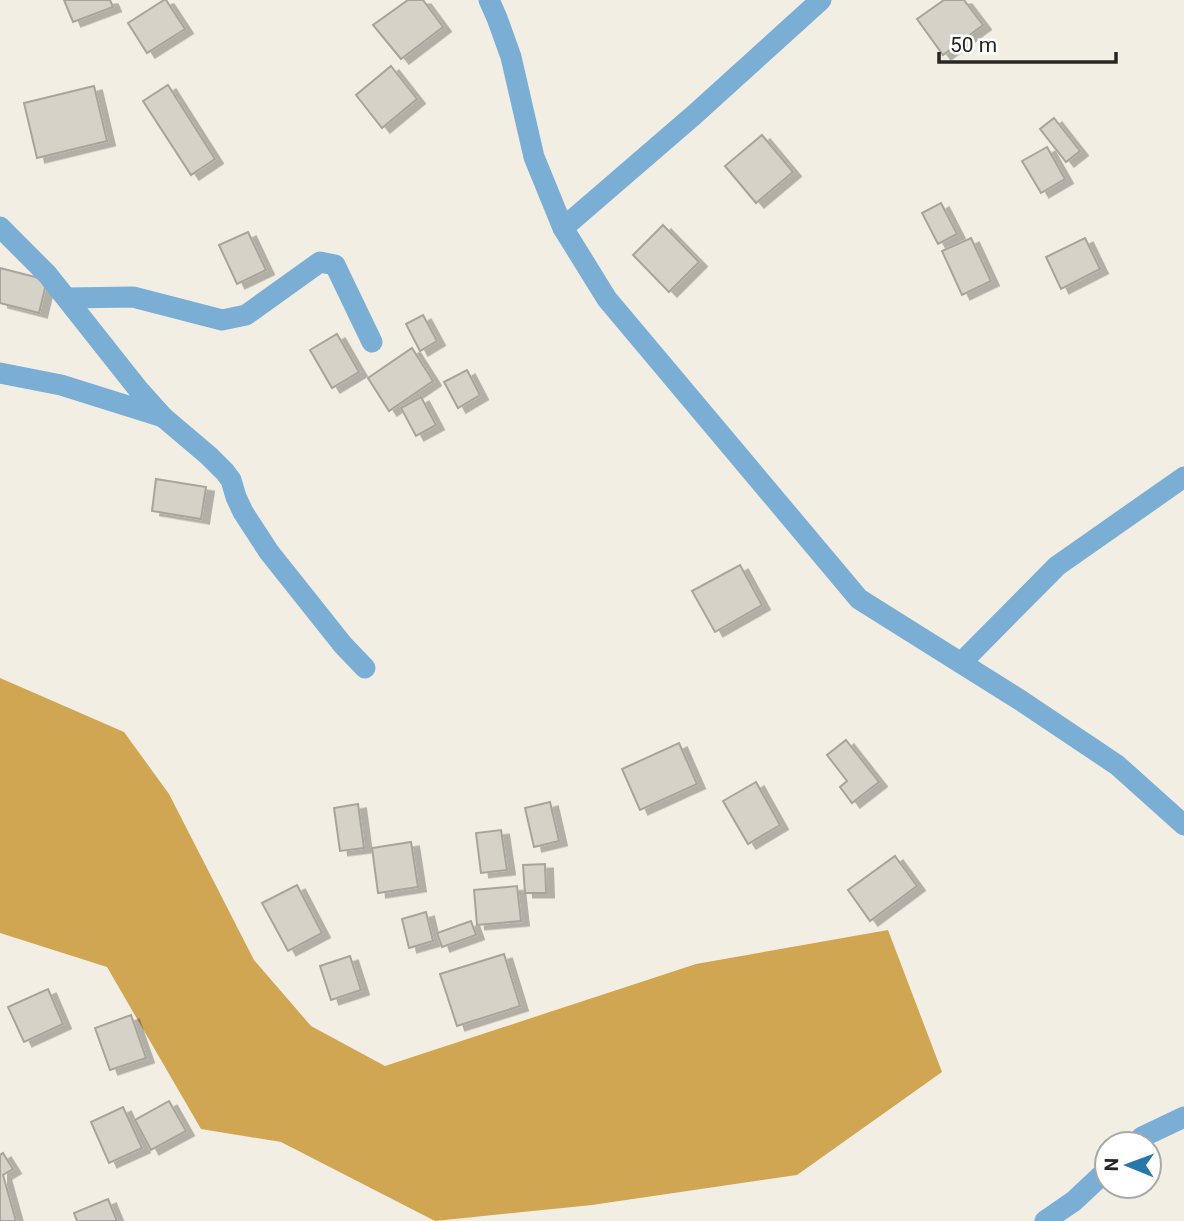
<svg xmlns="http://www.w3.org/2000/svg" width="1184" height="1221" font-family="Roboto,sans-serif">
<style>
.forest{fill:#d0a652}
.building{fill:#d7d2c8;stroke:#a9a49b;stroke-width:2;filter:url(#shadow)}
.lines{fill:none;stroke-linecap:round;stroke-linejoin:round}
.street{stroke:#7aaed4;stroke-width:21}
</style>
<defs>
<filter id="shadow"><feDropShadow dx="8" dy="4.5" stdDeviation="0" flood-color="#0004"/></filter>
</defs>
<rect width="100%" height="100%" fill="#f3eee4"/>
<path class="forest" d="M0,678l124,54 45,62 85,166 57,66 74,40 311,-102 192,-34 54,142 -145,103 -205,30 -157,16 -154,-79 -80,-13 -94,-162 -107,-34z"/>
<g class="building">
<path d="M64,0h46l3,7 -40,15z"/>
<path d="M164,0h2l19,29 -38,24 -19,-30z"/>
<path d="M408,0h15l20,27 -42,32 -28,-34z"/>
<path d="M944,0h20l19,25 -40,30 -26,-36z"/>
<path d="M391,66l26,33 -35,29 -26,-33z"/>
<path d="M168,85l47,74 -24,16 -48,-74z"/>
<path d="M94,86l13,55 -70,17 -13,-55z"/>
<path d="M1054,118l26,33 -14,11 -26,-33z"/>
<path d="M762,135l31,37 -37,31 -31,-37z"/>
<path d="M1047,147l18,32 -24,14 -19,-32z"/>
<path d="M941,203l16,31 -19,10 -16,-31z"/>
<path d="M663,225l36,37 -30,30 -36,-37z"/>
<path d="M248,232l18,38 -29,14 -18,-39z"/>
<path d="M971,238l20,43 -29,14 -20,-44z"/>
<path d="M1085,238l15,31 -39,20 -15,-32z"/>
<path d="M0,268l47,12 -8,33 -39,-10z"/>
<path d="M423,315l14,26 -17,10 -14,-27z"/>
<path d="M337,334l22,38 -27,16 -22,-38z"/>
<path d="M412,348l21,33 -44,30 -21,-33z"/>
<path d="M467,370l13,25 -22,13 -14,-26z"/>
<path d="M421,397l15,28 -20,11 -15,-28z"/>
<path d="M156,479l50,8 -5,32 -49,-8z"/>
<path d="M740,565l22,40 -47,27 -23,-41z"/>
<path d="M846,740l33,42 -27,21 -12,-16 7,-6 -20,-26z"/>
<path d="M679,743l18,41 -57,26 -18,-41z"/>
<path d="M756,782l24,43 -32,19 -25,-43z"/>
<path d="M550,802l9,39 -25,6 -9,-39z"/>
<path d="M358,804l6,44 -24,3 -6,-43z"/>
<path d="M501,830l6,40 -26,3 -5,-40z"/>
<path d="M411,842l7,45 -40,6 -6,-45z"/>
<path d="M895,856l22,30 -47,35 -22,-31z"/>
<path d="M545,864l1,29h-21l-2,-28z"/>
<path d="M297,885l25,48 -34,18 -26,-48z"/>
<path d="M517,886l4,35 -44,4 -3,-35z"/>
<path d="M426,912l7,29 -24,7 -7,-29z"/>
<path d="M471,921l5,14 -34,12 -5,-14z"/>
<path d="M504,954l16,52 -63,20 -17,-52z"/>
<path d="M350,956l11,34 -30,10 -11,-34z"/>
<path d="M48,989l15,35 -39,18 -16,-35z"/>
<path d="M131,1015l15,43 -36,12 -15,-42z"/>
<path d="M169,1101l17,30 -35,19 -16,-30z"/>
<path d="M123,1107l19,41 -33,15 -18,-41z"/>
<path d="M3,1153l10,16 -10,6 13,46h-16v-66z"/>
<path d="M108,1199l9,22h-40l-3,-8z"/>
</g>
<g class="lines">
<g class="street">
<path d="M489,0l8,18 14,39 23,100 29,71 44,71 252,300 161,101 97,65 67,60"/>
<path d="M0,227l47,47 91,115 25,28 46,39 16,16 6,8 5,17 7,15 26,40 74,93 22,23"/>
<path d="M563,228l131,-113 127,-115"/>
<path d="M67,298l66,-1 89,23 24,-5 74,-53 15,3 37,77"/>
<path d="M0,373l61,12 102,32"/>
<path d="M961,663l96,-97 127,-89"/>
<path d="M1135,1144l7,-7 42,-20"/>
<path d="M1045,1221l29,-20 33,-31"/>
</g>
</g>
<g transform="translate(1128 1165) rotate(271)"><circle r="33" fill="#ffffff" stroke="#a9a8a7" stroke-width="2"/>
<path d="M0-5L12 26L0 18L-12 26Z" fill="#2877a9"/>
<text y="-10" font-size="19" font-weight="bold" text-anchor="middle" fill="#282622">N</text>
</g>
<path d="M939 52v10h177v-10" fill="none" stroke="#282622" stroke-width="3.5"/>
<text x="950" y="52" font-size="21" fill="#282622" stroke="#ffffff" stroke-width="5" paint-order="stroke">50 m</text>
</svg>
